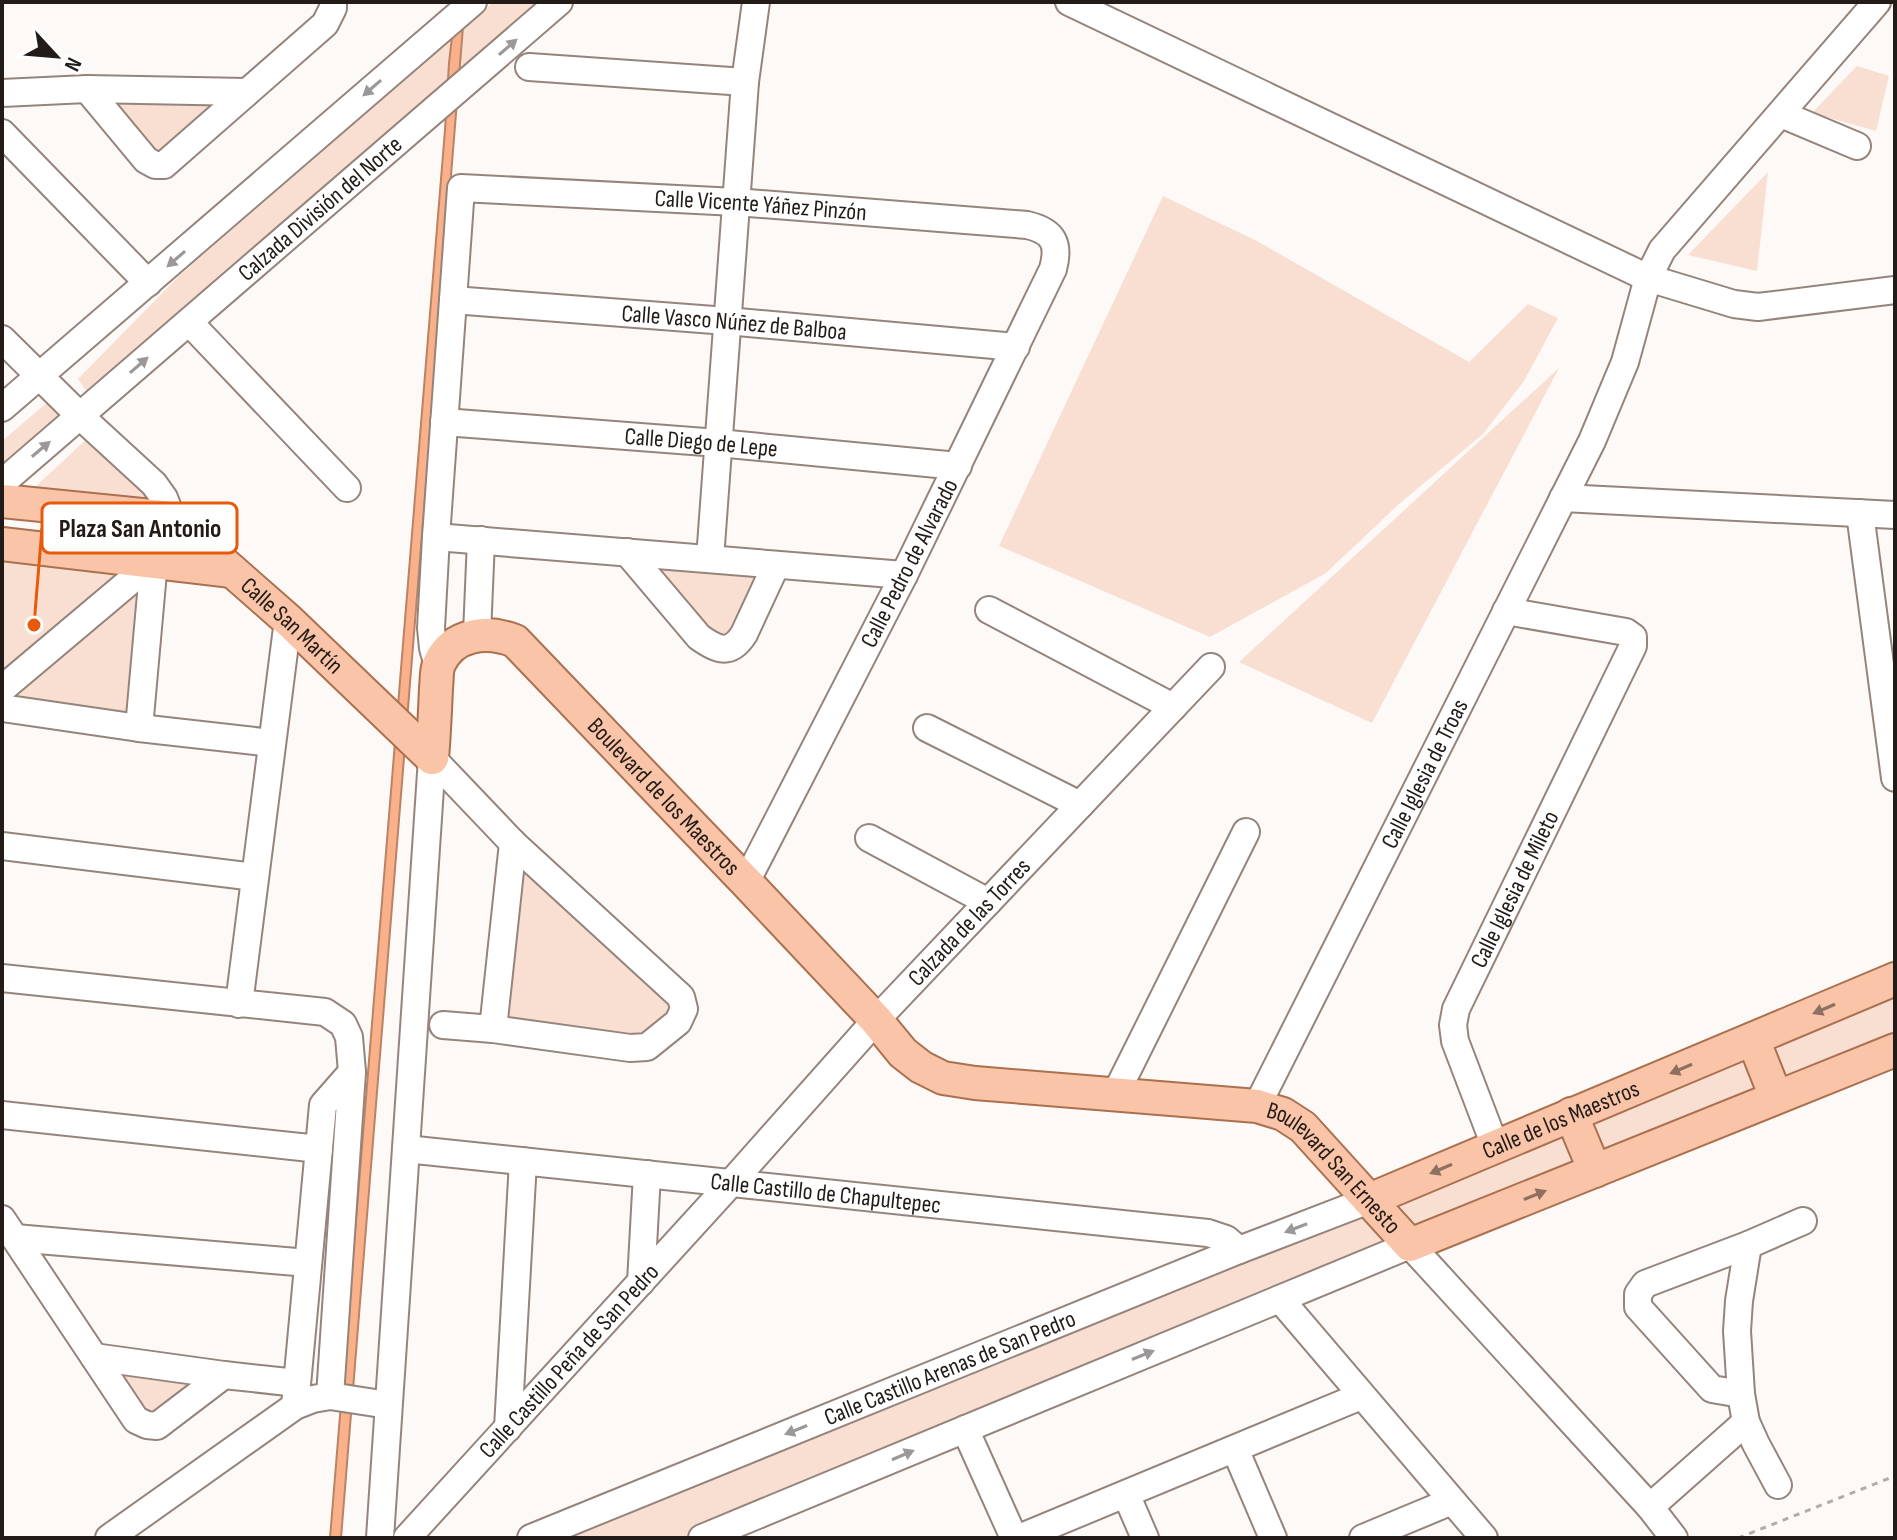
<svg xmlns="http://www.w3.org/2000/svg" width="1897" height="1540" font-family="'Sofia Sans Condensed',sans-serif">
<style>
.green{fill:#f8dfd2}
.water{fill:#fab088;stroke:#b98366;stroke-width:2}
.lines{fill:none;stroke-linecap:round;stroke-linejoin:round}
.minor-casing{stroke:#95847b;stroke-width:30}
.major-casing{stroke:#ab704f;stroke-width:36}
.path{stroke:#b1aca9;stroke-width:3;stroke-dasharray:6 6;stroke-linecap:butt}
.minor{stroke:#fff;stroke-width:26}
.major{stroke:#f9c4a7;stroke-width:32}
.oneway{fill:#9c9897}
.oneway2{fill:#8e7060}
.labels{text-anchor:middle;stroke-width:7;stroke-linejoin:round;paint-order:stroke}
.street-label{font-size:24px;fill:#221b18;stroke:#fff}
.leader{fill:none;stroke:#e8590c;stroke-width:3}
.callout-dot{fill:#e8590c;stroke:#fff;stroke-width:3}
.callout{fill:#fff;stroke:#e8590c;stroke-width:3}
.callout-label{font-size:26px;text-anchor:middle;font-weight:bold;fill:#221b18}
</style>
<rect width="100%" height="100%" fill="#fdf9f7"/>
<g class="green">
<path d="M493,2h53l-456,395 -12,-18 101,-103z"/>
<path d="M1857,66l32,10 -13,55 -64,-18z"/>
<path d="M234,97l-80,59 -41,-55z"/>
<path d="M1768,172l-11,99 -69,-16z"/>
<path d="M1163,196l94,45 212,121 59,-58 30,14 -34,63 -41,53 -84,70 -73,69 -116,64 -211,-91z"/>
<path d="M1559,368l-187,355 -133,-61z"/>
<path d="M55,396l16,19 -69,58v-32z"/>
<path d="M92,434l70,74 -131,-17z"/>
<path d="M2,555l128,16 -128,107z"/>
<path d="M649,563l111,11 -30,62 -11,2 -11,-8z"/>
<path d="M148,577l-14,144 -120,-22z"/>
<path d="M520,857l157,151 -33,32 -138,-16z"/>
<path d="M1895,986v58l-1203,494h-150z"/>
<path d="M113,1369l92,10 -49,40z"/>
</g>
<path class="water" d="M456,2h9l-124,1536h-11l115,-1408 4,-67z"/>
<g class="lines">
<defs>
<g id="minor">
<path d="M1069,2l579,276 86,26 24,3 137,-17"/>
<path d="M529,67l216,15"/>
<path d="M87,89l59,71 9,5h9l161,-141 8,-16v-6"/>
<path d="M2,93l85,-4 160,3"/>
<path d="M1781,114l76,32"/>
<path d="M2,133l146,150"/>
<path id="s1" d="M453,300l274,21 289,26"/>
<path d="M189,322l158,166"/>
<path d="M2,339l78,77 74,68 10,14 8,20 -18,43 -15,167"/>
<path d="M2,408l471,-406"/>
<path id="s2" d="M444,422l274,21 240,23"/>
<path id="s3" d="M2,483l557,-481"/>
<path d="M1563,498l332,17"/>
<path d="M1860,513l35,265"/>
<path d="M436,537l468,38"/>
<path d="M627,552l72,85c18,13 31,19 45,-3l32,-69"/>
<path d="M710,559l35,-477 11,-80"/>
<path d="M989,610l184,97"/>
<path d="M477,634l4,-94"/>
<path id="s4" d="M438,666l-5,-18 -2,-20 5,-91 25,-349 275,14 291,23c26,6 33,18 26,44l-149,306 -158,307"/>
<path d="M2,689l152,-128"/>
<path d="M2,708l137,20 133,15"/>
<path d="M927,728l153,77"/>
<path d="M432,758l81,85 168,154 3,12 -6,13 -31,25 -17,1 -137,-19 -50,-4"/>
<path d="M869,838l119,64"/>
<path d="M2,846l253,31"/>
<path d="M2,978l323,34 18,12 6,13 3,35 -22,324"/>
<path d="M239,1004l49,-384"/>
<path d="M493,1029l20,-186"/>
<path d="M1115,1095l131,-263"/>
<path id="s5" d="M1257,1106l335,-665 33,-79 23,-84 14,-28 215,-248"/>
<path d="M2,1115l317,34"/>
<path id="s6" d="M1495,1146l-40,-105 -2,-16 3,-16 177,-363v-9l-7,-5 -120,-21"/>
<path id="s7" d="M406,1149l802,84 18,6 13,11"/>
<path d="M2,1219l134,201 11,5 10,1 67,-51"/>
<path d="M15,1238l293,25"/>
<path d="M1748,1245l-9,56 -2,30 4,63 5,28 10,22 22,41"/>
<path d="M641,1282l6,-108"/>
<path d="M1280,1299l204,239"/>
<path d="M94,1357l130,18 73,8"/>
<path d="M1741,1394l-29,-5 -74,-82v-13l7,-10 103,-39 55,-24"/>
<path d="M295,1406l28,-301 29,-33"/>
<path d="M508,1428l15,-267"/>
<path d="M965,1429l49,109"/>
<path d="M1235,1449l38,89"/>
<path d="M1126,1494l19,44"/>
<path d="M1650,1507l96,-85"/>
<path d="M109,1538l186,-132 18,-7 17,-3 58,9"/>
<path d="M380,1538l52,-780"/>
<path id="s8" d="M407,1538l324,-355 145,-163 335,-353"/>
<path id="s9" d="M531,1538l708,-288 130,-50"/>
<path d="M702,1538l708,-293 240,262 24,31"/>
<path d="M1019,1538l342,-142"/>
<path d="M1363,1538l89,-37"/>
</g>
<g id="major">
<path id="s10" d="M2,501l170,17 116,102 144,138"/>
<path d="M2,544l230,27"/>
<path id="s11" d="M432,758c2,-23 3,-46 4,-70 1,-7 0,-17 3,-24 14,-31 48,-34 76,-23l231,241 130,138 27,33 18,14 22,11 32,5 282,23 26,8 20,13 107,118 485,-195"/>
<path d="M1753,1039l23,58"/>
<path d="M1571,1114l24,57"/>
<path id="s12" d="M1369,1200l526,-221"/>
</g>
</defs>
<use href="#minor" class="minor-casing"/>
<use href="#major" class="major-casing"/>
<path class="path" d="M1738,1538l157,-62"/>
<use href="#minor" class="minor"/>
<use href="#major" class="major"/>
</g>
<defs><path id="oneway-solid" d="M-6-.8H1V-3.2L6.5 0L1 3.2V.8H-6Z" transform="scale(2)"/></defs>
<g class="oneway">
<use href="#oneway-solid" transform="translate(508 47) rotate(-41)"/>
<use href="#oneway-solid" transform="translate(372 88) rotate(139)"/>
<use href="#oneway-solid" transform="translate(176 259) rotate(139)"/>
<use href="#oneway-solid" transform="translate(139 365) rotate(-41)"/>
<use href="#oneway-solid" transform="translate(41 449) rotate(-40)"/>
<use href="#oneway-solid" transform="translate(1296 1228) rotate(159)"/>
<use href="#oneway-solid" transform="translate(1143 1355) rotate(-22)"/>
<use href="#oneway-solid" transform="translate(796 1430) rotate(158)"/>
<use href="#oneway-solid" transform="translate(903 1455) rotate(-23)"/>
</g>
<g class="oneway2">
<use href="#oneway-solid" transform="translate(1824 1009) rotate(157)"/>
<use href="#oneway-solid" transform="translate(1681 1069) rotate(157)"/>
<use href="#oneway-solid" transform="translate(1441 1169) rotate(157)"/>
<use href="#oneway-solid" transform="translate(1535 1195) rotate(-22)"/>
</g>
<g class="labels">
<g class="street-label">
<text dy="8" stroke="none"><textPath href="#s4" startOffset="780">Calle Vicente Yáñez Pinzón</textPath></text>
<text dy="8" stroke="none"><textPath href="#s3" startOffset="420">Calzada División del Norte</textPath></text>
<text dy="8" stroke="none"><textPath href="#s1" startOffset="282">Calle Vasco Núñez de Balboa</textPath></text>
<text dy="8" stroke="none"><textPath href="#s2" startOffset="258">Calle Diego de Lepe</textPath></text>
<text transform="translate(909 563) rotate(-63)" y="8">Calle Pedro de Alvarado</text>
<text dy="8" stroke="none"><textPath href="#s10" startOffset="332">Calle San Martín</textPath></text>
<text dy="8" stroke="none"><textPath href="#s5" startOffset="372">Calle Iglesia de Troas</textPath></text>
<text dy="8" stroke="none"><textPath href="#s11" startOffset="398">Boulevard de los Maestros</textPath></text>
<text dy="8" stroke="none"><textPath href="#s6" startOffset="278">Calle Iglesia de Mileto</textPath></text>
<text dy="8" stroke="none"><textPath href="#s8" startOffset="834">Calzada de las Torres</textPath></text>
<text dy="8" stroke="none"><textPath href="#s12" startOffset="208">Calle de los Maestros</textPath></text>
<text dy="8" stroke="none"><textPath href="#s11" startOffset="1212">Boulevard San Ernesto</textPath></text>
<text dy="8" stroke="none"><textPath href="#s7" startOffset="422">Calle Castillo de Chapultepec</textPath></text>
<text dy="8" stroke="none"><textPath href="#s8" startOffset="240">Calle Castillo Peña de San Pedro</textPath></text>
<text dy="8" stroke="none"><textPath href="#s9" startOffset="452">Calle Castillo Arenas de San Pedro</textPath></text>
</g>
</g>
<path class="leader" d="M34 625L42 528"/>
<circle class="callout-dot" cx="34" cy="625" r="8"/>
<rect class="callout" x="42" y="503" width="195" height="50" rx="8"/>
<g class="callout-label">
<text x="140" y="537">Plaza San Antonio</text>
</g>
<rect width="1897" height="1540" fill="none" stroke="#221b18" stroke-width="8"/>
<g transform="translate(56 56) rotate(116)" stroke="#ffffff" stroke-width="6" paint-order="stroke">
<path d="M0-6L14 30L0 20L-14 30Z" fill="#221b18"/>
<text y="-12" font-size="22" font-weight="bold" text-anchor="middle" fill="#221b18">N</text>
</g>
</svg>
